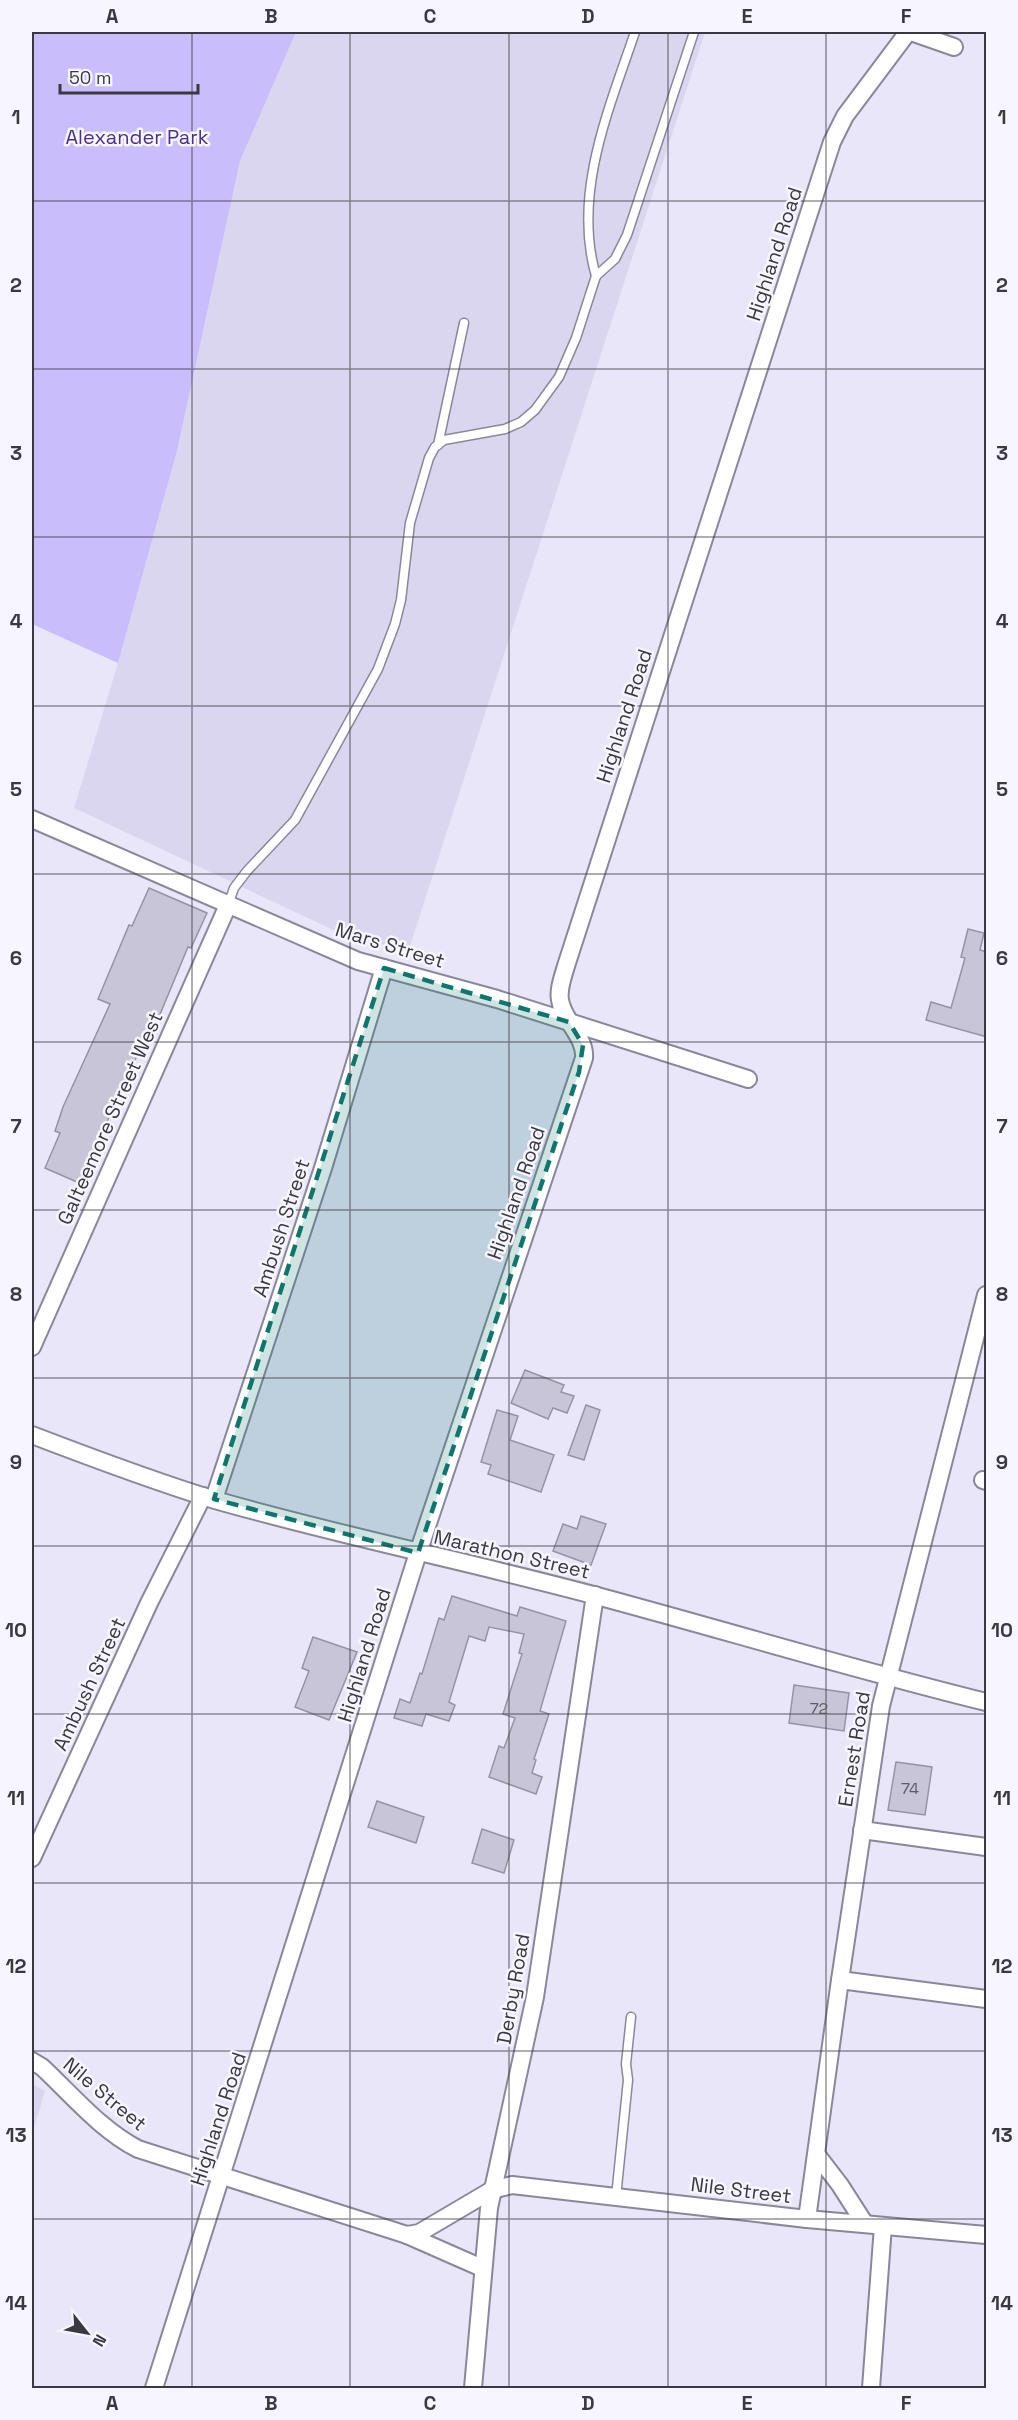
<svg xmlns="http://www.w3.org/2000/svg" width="1018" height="2420" font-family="'Space Grotesk',sans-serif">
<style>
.built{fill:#dbd6f0}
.green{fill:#cabdfb}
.building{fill:#c8c5d8;stroke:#9793a5;stroke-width:1.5}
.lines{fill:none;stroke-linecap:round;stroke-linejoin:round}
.lane-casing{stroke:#8b8799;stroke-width:11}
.street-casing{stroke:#8b8799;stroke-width:20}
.lane{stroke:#fff;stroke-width:8}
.street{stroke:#fff;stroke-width:16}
.marked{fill:#0f766e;fill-opacity:0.2;stroke:#0f766e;stroke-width:4.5;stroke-dasharray:12 8;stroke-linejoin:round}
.grid{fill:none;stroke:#3a3941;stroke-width:1.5;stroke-opacity:0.55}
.labels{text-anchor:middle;stroke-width:5;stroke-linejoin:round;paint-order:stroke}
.number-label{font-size:16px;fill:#5e5c67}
.park-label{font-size:20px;fill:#4c3085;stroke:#f7f5fd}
.street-label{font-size:20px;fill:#3a3941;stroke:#f7f5fd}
.neatline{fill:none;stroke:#3a3941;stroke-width:2}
.grid-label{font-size:20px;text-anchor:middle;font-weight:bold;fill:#3a3941}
</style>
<rect width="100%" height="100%" fill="#eae6fa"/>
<g class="built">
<path d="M296,32h409l-295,914 -49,-3 -287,-135 44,-145 59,-212 63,-290z"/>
<path d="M32,2084l13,7 -13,44z"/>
</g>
<path class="green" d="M32,32h264l-56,129 -63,290 -59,212 -86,-39z"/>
<g class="building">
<path d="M149,888l58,25 -16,35 -3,-1 -32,77 -5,-1 -18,42 -1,-1 -37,86 5,2 -14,34 -41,-18 15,-35 -5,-2 8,-24 47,-103 -12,-5 31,-74 3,1z"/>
<path d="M968,929l16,4 -4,17 7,2v85l-61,-17 5,-18 20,6 14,-50 -4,-1z"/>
<path d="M525,1370l39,15 -3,7 13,4 -7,17 -14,-5 -5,11 -37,-16z"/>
<path d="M586,1405l14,5 -16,50 -16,-5z"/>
<path d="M497,1410l21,6 -8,24 44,15 -13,37 -53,-18 3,-9 -10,-3z"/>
<path d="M581,1516l25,8 -15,41 -38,-14 10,-27 14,5z"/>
<path d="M452,1596l65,20 3,-9 46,14 -26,90 9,3 -15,45 2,1 -4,13 10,4 -6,17 -47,-17 10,-31 5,2 11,-30 -12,-4 19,-60 -3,-1 5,-19 -35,-7 -4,14 -16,-5 -20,66 6,3 -6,16 -23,-7 -4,12 -28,-8 6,-19 10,4 10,-30 2,1 17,-56 5,2z"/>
<path d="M313,1637l44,15 -28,68 -34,-13 14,-36 -7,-3z"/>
<path d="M794,1685l55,8 -5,38 -55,-8z"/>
<path d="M896,1762l36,5 -7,48 -37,-5z"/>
<path d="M377,1801l47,16 -8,26 -48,-16z"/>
<path d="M482,1829l32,11 -10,33 -32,-10z"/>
</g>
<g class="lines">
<defs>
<g id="lane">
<path d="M596,276c-24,-82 13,-167 39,-244"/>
<path d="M438,445l26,-122"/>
<path d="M228,905l6,-17 13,-17 48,-51 83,-151 17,-45 6,-24 9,-77 19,-65 6,-11 9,-7 61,-11 16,-7 14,-12 24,-33 17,-39 20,-62 19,-17 12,-24 67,-203"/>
<path d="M616,2197l12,-117 -2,-16 5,-47"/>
</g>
<g id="street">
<path d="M911,32l43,15"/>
<path d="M32,819l326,142 139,38 251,80"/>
<path d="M32,1347l196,-442"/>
<path d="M32,1435c60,23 121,46 183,65 126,36 255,62 382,96 130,35 259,74 389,106"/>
<path d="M983,1480l3,1"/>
<path d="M214,1499l109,-331 61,-200"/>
<path d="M862,1830l124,17"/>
<path d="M32,1858l117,-255 54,-107"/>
<path d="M840,1980l146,19"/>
<path d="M32,2061l10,6c30,28 59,63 96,82l269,86 75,33"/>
<path d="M817,2155l23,30 25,39"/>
<path d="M807,2219l33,-239 41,-274 105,-411"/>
<path d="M407,2235l12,-2 73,-43 20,-5 295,34 179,16"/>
<path d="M154,2388l264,-835 166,-495c2,-21 -21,-37 -24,-58 -2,-11 3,-23 6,-34l266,-824 13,-26 63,-84"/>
<path d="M473,2388l16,-180 46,-211 60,-402"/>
<path d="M871,2388l12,-162"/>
</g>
</defs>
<use href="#lane" class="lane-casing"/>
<use href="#street" class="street-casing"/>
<use href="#lane" class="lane"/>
<use href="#street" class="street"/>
</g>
<path class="marked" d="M384,968l185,54 14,23 -4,27 -161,481 -204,-54z"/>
<path class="grid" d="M192,32v2356M350,32v2356M509,32v2356M668,32v2356M826,32v2356M32,201h954M32,369h954M32,537h954M32,706h954M32,874h954M32,1042h954M32,1210h954M32,1378h954M32,1546h954M32,1714h954M32,1883h954M32,2051h954M32,2219h954"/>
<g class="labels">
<g class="number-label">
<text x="819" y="1714">72</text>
<text x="910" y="1794">74</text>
</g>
<g class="park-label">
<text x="137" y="144">Alexander Park</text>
</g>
<g class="street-label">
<text transform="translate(774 254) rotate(-72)" y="7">Highland Road</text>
<text transform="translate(624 716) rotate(-72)" y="7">Highland Road</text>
<text transform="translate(390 945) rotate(17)" y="7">Mars Street</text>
<text transform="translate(110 1118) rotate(-66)" y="7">Galteemore Street West</text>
<text transform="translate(516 1193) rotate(-71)" y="7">Highland Road</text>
<text transform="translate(281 1228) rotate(-72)" y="7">Ambush Street</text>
<text transform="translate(512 1554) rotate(13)" y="7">Marathon Street</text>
<text transform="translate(364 1655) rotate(-73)" y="7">Highland Road</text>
<text transform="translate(89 1684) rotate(-65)" y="7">Ambush Street</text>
<text transform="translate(854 1749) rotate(-81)" y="7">Ernest Road</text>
<text transform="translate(513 1989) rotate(-80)" y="7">Derby Road</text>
<text transform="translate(105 2094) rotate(40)" y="7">Nile Street</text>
<text transform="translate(218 2119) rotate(-72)" y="7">Highland Road</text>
<text transform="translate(741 2190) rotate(7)" y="7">Nile Street</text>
</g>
</g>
<rect width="1018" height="2420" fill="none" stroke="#f7f5fd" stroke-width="66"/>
<g transform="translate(87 2333) rotate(121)" stroke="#f7f5fd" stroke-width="4.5" paint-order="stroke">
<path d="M0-4.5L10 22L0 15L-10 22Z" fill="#3a3941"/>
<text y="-9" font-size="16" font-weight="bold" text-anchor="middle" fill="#3a3941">N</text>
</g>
<path d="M60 84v9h138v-9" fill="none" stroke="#3a3941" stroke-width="3"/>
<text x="69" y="84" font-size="18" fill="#3a3941" stroke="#f7f5fd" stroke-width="4.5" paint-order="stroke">50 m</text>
<rect x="33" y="33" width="952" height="2354" class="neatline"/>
<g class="grid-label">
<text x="112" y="23">A</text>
<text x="271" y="23">B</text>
<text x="430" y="23">C</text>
<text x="588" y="23">D</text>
<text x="747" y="23">E</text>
<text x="906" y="23">F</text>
<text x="16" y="124">1</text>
<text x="1002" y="124">1</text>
<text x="16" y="292">2</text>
<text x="1002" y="292">2</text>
<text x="16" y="460">3</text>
<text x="1002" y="460">3</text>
<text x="16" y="628">4</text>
<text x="1002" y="628">4</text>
<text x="16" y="796">5</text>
<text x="1002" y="796">5</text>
<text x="16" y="965">6</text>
<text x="1002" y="965">6</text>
<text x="16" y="1133">7</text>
<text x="1002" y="1133">7</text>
<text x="16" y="1301">8</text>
<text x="1002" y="1301">8</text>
<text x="16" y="1469">9</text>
<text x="1002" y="1469">9</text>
<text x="16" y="1637">10</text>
<text x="1002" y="1637">10</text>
<text x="16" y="1805">11</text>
<text x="1002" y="1805">11</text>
<text x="16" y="1973">12</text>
<text x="1002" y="1973">12</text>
<text x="16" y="2142">13</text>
<text x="1002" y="2142">13</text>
<text x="16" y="2310">14</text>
<text x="1002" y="2310">14</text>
<text x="112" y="2410">A</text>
<text x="271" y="2410">B</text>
<text x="430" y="2410">C</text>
<text x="588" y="2410">D</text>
<text x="747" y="2410">E</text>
<text x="906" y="2410">F</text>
</g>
</svg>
